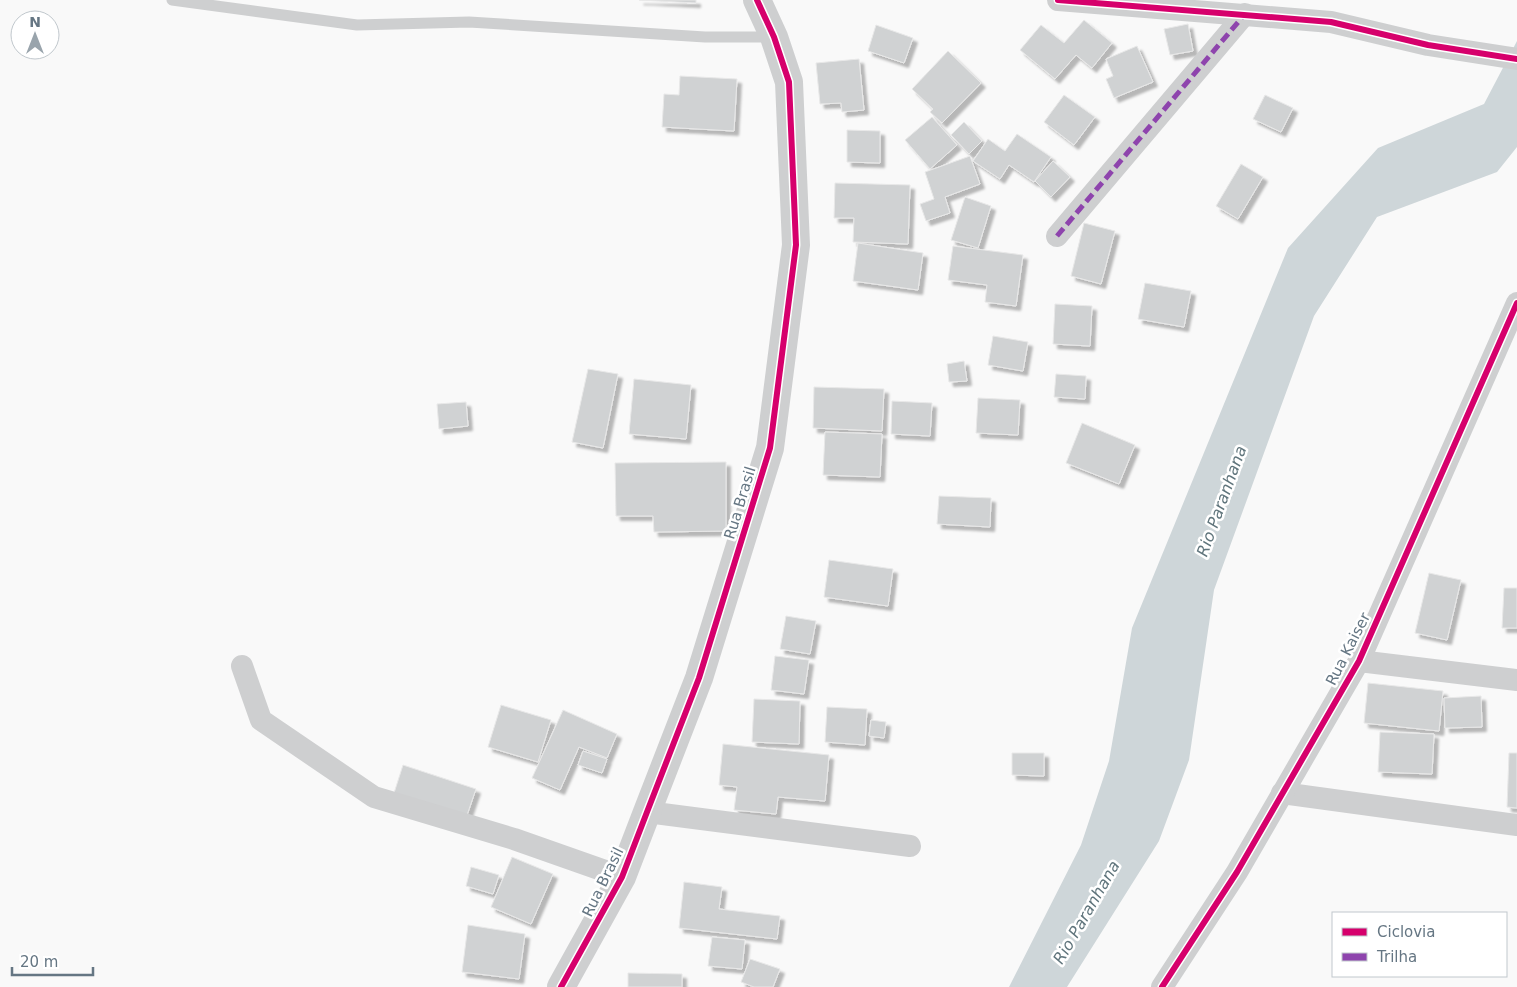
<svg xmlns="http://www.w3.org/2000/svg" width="1517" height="987" font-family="'DejaVu Sans',sans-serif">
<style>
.water{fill:#ced6d9}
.building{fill:#d0d2d3;stroke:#e8e8e8;filter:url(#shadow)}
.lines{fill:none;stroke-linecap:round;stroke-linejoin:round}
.service{stroke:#cecfd0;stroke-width:11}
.minor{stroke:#cecfd0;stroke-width:22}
.tertiary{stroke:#cecfd0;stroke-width:28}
.quiet{stroke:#8e44ad;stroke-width:5;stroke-dasharray:10 5;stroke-linecap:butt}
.cycleway-casing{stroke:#fff;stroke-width:9}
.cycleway{stroke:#d6006c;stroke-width:6}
.labels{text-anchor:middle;stroke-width:5;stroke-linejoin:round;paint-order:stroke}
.street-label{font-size:15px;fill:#657683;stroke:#fff}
.water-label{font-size:16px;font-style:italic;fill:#60757c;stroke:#fff}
</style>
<defs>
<filter id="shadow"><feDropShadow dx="4.5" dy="4.5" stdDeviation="1" flood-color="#0004"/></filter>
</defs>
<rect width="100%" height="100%" fill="#f9f9f9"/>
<path class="water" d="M1517,41v106l-20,25 -120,45 -63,99 -100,274 -25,170 -30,81 -92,146h-58l72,-142 28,-84 23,-133 156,-380 90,-100 106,-44z"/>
<g class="building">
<path d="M639,0h57v3z"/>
<path d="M1084,20l28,23 -20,25 -16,-13 -21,24 -35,-29 21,-25 23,18z"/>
<path d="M1188,24l5,27 -23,4 -6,-26z"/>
<path d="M876,25l37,13 -9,25 -36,-12z"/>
<path d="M1137,46l16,36 -39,16 -8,-19 7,-3 -7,-17z"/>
<path d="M948,51l33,32 -39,40 -12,-11 3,-3 -21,-20z"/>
<path d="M859,59l5,51 -22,2 -1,-9 -21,1 -4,-41z"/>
<path d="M680,76l57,3 -3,52 -72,-4 2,-33 15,1z"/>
<path d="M1064,95l31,22 -21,28 -30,-23z"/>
<path d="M1265,95l28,13 -12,24 -28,-13z"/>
<path d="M932,117l25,28 -27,24 -25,-29z"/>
<path d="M964,122l18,19 -13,13 -18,-19z"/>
<path d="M847,130l33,1v32l-33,-1z"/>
<path d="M1017,134l34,23 -17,25 -25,-17 -9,14 -27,-18 15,-22 17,12z"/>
<path d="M970,156l10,28 -35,13 5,16 -24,8 -6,-17 14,-5 -9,-27z"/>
<path d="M1053,161l17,16 -19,20 -16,-16z"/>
<path d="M1241,164l22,13 -25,42 -22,-13z"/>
<path d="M835,183l75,2 -2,59 -55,-2 1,-24h-20z"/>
<path d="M965,197l26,9 -13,42 -27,-8z"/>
<path d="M1084,223l31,8 -14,53 -30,-8z"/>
<path d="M858,243l65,10 -5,37 -65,-9z"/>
<path d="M953,246l70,9 -7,51 -31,-4 2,-17 -39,-5z"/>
<path d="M1145,283l46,8 -7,36 -46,-8z"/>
<path d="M1055,304l37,2 -2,40 -37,-2z"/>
<path d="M993,336l35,6 -5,29 -35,-6z"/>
<path d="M964,361l3,20 -18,1 -2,-18z"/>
<path d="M588,369l30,5 -15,74 -31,-6z"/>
<path d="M1056,374l30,2 -1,23 -31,-2z"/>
<path d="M634,379l57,6 -5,54 -57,-5z"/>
<path d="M814,387l70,2 -2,42 -69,-3z"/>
<path d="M978,398l42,2 -2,35 -42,-2z"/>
<path d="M892,401l40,2 -2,33 -39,-2z"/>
<path d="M466,402l2,24 -29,3 -2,-25z"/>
<path d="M1082,423l53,22 -16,39 -53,-21z"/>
<path d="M825,432l57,2 -2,43 -57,-2z"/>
<path d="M726,462v69l-72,1 -1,-16h-37l-1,-53z"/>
<path d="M939,496l52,2 -1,29 -53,-3z"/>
<path d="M829,560l64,9 -5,37 -64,-9z"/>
<path d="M1429,573l32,7 -14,60 -32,-7z"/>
<path d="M1504,588h13v40h-15z"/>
<path d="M786,616l30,5 -6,33 -30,-5z"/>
<path d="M775,656l34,4 -5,34 -33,-4z"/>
<path d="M1368,683l75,8 -4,40 -75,-8z"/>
<path d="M1481,696l1,31 -37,1 -1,-30z"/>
<path d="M754,699l46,2 -1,43 -47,-2z"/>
<path d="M501,705l50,15 -13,42 -50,-15z"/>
<path d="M827,707l40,2 -2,36 -40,-3z"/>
<path d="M563,710l54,24 -10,24 -28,-11 -19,43 -28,-12z"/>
<path d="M871,720l15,2 -2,16 -15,-2z"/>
<path d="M1380,732l54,2 -2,40 -54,-2z"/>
<path d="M723,744l106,11 -4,46 -47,-4 -2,17 -42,-4 3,-23 -18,-2z"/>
<path d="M583,751l24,8 -5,14 -24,-8z"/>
<path d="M1012,753h32v23l-32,-1z"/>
<path d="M1509,753h8v55l-10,-1z"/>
<path d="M403,765l73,24 -10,29 -72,-25z"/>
<path d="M512,857l41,17 -22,50 -40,-17z"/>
<path d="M471,867l28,8 -6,19 -27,-8z"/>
<path d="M684,882l38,5 -3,22 61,7 -3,23 -98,-11z"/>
<path d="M468,925l57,9 -6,45 -57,-7z"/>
<path d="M712,937l33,3 -3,29 -34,-3z"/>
<path d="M750,959l30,10 -7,18h-19l-13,-5z"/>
<path d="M628,973l54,1v13h-54z"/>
</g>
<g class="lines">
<path class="service" d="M172,0l185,25 112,-3 236,15h68"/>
<g class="minor">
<path d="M1058,0l273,22 97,23 89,14"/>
<path d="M1057,236l188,-222"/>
<path d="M1359,661l158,19"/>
<path d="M242,666l19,54 113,77 140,42 108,38"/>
<path d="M1282,793l235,32"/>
<path d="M647,812l263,34"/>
<path d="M1162,987l75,-115 122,-211 158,-358"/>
</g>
<path class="tertiary" d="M561,987l61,-110 25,-65 52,-134 71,-230 26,-203 -7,-163 -15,-45 -17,-37"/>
<path class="quiet" d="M1057,236l188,-222"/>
<defs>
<g id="cycleway">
<path d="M1058,0l273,22 97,23 89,14"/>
<path d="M561,987l61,-110 25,-65 52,-134 71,-230 26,-203 -7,-163 -15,-45 -17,-37"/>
<path d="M1162,987l75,-115 122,-211 158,-358"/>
</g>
</defs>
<use href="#cycleway" class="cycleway-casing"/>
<use href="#cycleway" class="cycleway"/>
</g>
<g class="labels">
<g class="street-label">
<text transform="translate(740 503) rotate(-73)" y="5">Rua Brasil</text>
<text transform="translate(1348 649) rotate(-63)" y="5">Rua Kaiser</text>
<text transform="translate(603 882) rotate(-64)" y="5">Rua Brasil</text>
</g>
<g class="water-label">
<text transform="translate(1221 501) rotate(-70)" y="6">Rio Paranhana</text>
<text transform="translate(1086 912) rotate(-60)" y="6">Rio Paranhana</text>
</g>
</g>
<rect x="1332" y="912" width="175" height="65" fill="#ffffff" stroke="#c1c8cd"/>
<rect x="1342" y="928" width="25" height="8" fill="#d6006c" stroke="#c1c8cd"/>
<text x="1377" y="937" font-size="15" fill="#657683">Ciclovia</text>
<rect x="1342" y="953" width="25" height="8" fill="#8e44ad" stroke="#c1c8cd"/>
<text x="1377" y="962" font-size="15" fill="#657683">Trilha</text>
<g transform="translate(35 35)"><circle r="24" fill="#ffffff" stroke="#c1c8cd"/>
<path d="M0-4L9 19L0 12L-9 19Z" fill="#99a4ac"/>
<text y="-8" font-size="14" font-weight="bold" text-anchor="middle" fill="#657683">N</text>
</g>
<path d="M12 967v8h81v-8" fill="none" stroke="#657683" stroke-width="2.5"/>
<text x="20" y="967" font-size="15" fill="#657683" stroke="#ffffff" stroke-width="4" paint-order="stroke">20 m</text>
</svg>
